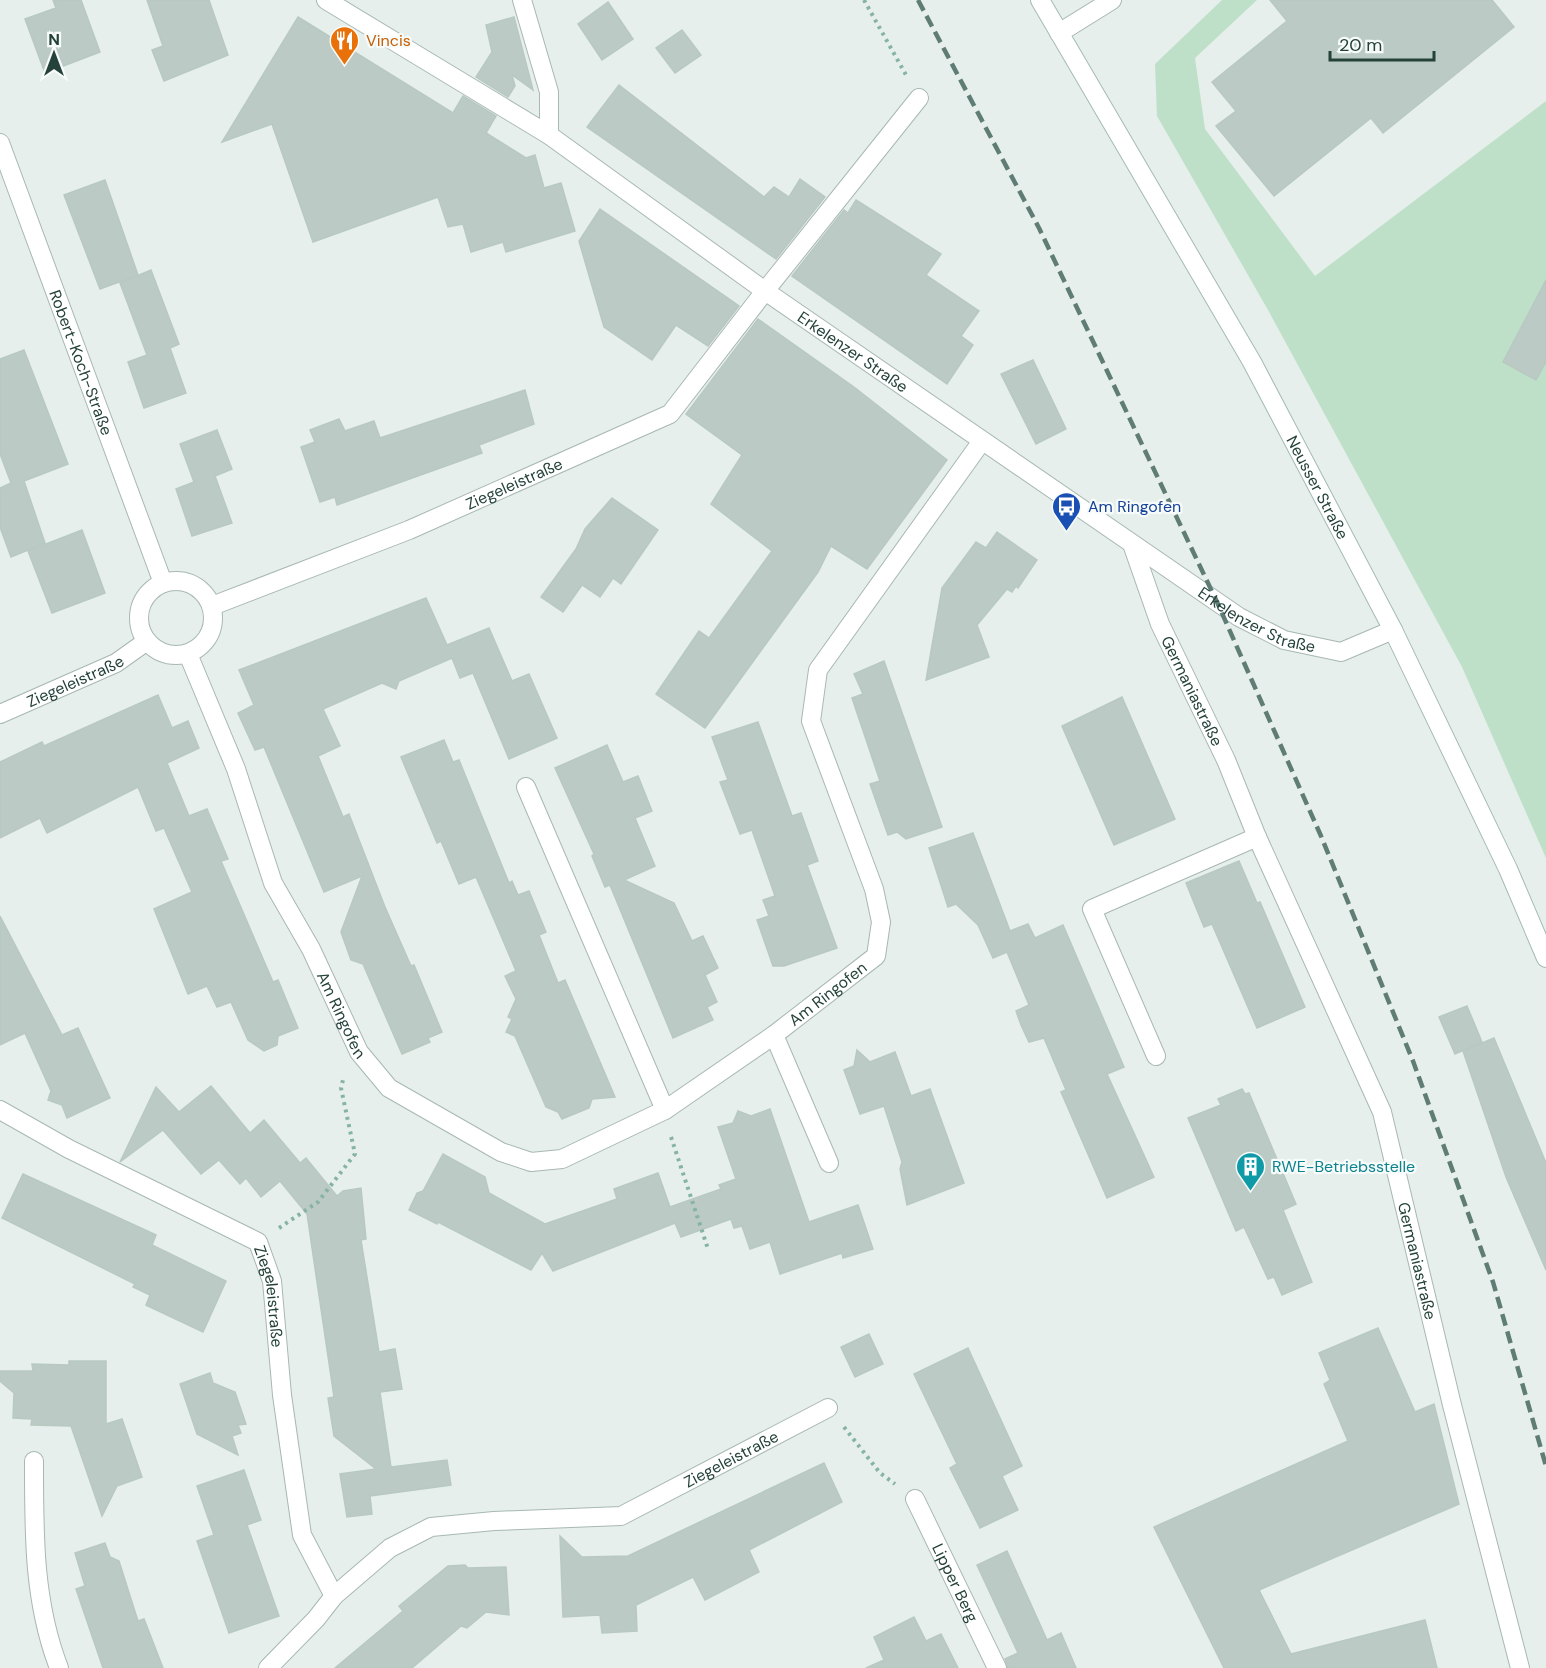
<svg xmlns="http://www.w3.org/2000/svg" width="1546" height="1668" font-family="'DM Sans',sans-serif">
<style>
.green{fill:#bfe0c8}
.building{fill:#bbcac4;stroke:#b8c9c2;stroke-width:1.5}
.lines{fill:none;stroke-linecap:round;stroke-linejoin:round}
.lane-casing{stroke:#a8b8b2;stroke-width:20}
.street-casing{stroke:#a8b8b2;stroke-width:20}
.secondary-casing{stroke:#a4bbb3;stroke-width:20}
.path{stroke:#86b3a5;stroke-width:4;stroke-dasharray:3 4.5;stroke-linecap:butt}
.lane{stroke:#fff;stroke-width:18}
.street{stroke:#fff;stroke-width:18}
.secondary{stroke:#fff;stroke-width:18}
.rail{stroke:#5f7d75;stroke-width:4.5;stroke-dasharray:12 6;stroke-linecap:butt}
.labels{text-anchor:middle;stroke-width:4.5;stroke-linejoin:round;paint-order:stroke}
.food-label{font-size:16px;fill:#c56008;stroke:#f7fbf9;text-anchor:start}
.street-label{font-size:16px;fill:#24423a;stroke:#f7fbf9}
.transit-label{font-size:16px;fill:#164399;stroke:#f7fbf9;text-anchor:start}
.culture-label{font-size:16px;fill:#0d838f;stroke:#f7fbf9;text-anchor:start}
</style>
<rect width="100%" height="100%" fill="#e6efeb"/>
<path class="green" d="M1222,0h35l-62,58 10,71 110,147 231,-175v757l-84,-191 -194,-357 -111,-194 -2,-52z"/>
<g class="building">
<path d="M53,0h28l19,52 -55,21 -20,-54 31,-11z"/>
<path d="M147,0h62l19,55 -64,26 -12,-31 11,-4z"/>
<path d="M1270,0h222l22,27 -131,106 -12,-15 -97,78 -58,-70 20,-15 -24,-29 75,-61z"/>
<path d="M608,2l25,37 -31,21 -24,-36z"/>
<path d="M298,17l155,96 10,-17 33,20 -10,17 40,25 9,-3 9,33 17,-5 14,48 -69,21 -3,-10 -32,10 -8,-28 -15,3 -10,-30 -125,45 -41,-118 -50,18z"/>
<path d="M514,17l19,73 -21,-15 3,11 -7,11 -32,-20 16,-25 -6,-27z"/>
<path d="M682,30l19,25 -26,18 -19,-25z"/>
<path d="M619,85l145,112 10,-10 15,10 11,-18 25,18 -49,62 -189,-132z"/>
<path d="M105,180l33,95 -38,14 -36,-94z"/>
<path d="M856,200l85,54 -15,21 53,36 -18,25 12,9 -26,39 -155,-108 52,-66 4,3z"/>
<path d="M600,209l139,97 -31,40 -32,-21 -24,35 -48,-33 -25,-86z"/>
<path d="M151,270l28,74 -9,4 16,45 -42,15 -16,-46 19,-7 -27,-72z"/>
<path d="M1546,280v82l-10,18 -33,-18z"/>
<path d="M758,319l96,68 93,73 -80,109 -36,-23 -13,26 -113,156 -49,-34 43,-63 10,7 63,-87 -61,-47 31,-49 -56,-41z"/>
<path d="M24,350l44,114 -44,17 21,62 -34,14 -11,-30v-39l11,-5 -11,-29v-95z"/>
<path d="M1033,360l33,69 -30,15 -35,-70z"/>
<path d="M525,390l9,34 -55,21 3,8 -145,52 -2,-8 -15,5 -19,-55 14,-5 -5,-12 29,-11 6,12 29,-10 6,17z"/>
<path d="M217,430l15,39 -17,7 17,47 -40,13 -16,-47 18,-7 -14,-38z"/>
<path d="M612,498l46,32 -37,54 -8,-6 -13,19 -18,-12 -19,27 -22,-15 35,-48 9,-20z"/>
<path d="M82,530l23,63 -53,20 -24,-62z"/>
<path d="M997,532l40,28 -19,28 -2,-2 -4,6 -5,-3 -30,36 12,32 -63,23 16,-92 34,-46 10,6z"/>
<path d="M426,598l21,47 42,-17 23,53 17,-7 28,64 -48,21 -36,-86 -13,5 -8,-20 -53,23 -3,8 -14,-6 -59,26 17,37 -22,10 25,61 6,-3 36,93 26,59 3,-1 28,67 -14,6 2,4 -28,12 -39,-90 -12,-4 -10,-28 21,-56 -38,16 -60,-145 -9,3 -17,-37 16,-8 -15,-35z"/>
<path d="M884,661l58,166 -36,12 -9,-7 -9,3 -18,-51 10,-3 -28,-83 11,-4 -9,-20z"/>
<path d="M158,695l14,33 16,-7 11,27 -32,15 22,53 18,-7 21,50 -7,2 52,121 5,-2 20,48 -20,8 -1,9 -13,6 -16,-11 -17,-38 -14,5 -10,-21 -19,8 -34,-85 38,-17 -28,-64 -8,3 -18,-44 -91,46 -7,-15 -40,20v-76l42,-20 2,4z"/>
<path d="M1122,697l53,122 -61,26 -52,-119z"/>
<path d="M758,722l34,94 9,-3 17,48 -11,4 30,83 -53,18h-11l-16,-46 12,-4 -6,-16 12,-4 -23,-66 -12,4 -20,-52 8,-2 -16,-43z"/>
<path d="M444,740l9,22 6,-2 50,123 3,-2 6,14 11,-4 17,41 -7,3 19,48 7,-3 50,117 -23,2 -3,9 -27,11 -4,-7 -12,-5 -31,-71 -9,-4 6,-13 -4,-2 8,-18 -11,-23 11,-5 -40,-94 -17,7 -18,-43 -4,2 -36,-86z"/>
<path d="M607,745l16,37 15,-6 14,35 -17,7 20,48 -31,14 50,23 18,38 11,-5 15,32 -13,7 12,27 -10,5 6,13 -40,18 -63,-153 -5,2 -13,-31 2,-2 -39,-86z"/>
<path d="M973,833l37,98 18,-7 7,14 28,-13 61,142 -17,7 47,103 -47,21 -46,-106 5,-2 -22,-52 -15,4 -8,-17 -5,-14 13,-6 -22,-53 -14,6 -15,-33 -22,-21 -8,3 -19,-59z"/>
<path d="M1239,861l18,42 3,-1 45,105 -48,21 -45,-104 -8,3 -18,-44z"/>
<path d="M0,916l62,119 16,-7 32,70 -43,20 -5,-13 -14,-5 3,-9 -26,-58 -25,12z"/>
<path d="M1467,1006l15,36 -27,12 -16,-37z"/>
<path d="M1494,1038l52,125v107l-40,-93 -43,-126z"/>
<path d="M857,1050l13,12 25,-10 16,44 19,-7 34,94 -57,22 -7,-36 2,-7 -18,-56 -24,8 -16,-44 10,-4z"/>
<path d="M211,1086l39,47 14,-13 36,43 6,-5 31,38 6,-5 18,-3 5,51 -5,1 18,112 16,-3 7,40 -22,3 11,75 56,-7 4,25 -81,11 2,18 -25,3 -7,-43 36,-5 -42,-33 -6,-38 6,-1 -27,-183 -27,-33 -19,16 -15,-19 -6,6 -21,-24 -18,14 -38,-44 -43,32 36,-75 23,25z"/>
<path d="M1242,1089l3,5 4,-1 47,111 -13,6 29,72 -30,13 -8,-18 -6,2 -24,-52 -8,4 -48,-113 33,-13 -3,-6z"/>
<path d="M770,1109l39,113 49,-17 15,44 -30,9 -1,-5 -62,21 -10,-32 -20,7 -8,-23 -8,2 -3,-9 -50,18 -6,-14 -122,48 -11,-18 -11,17 -93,-48 -1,2 -28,-14 8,-17 6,-2 20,-37 42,23 4,16 56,31 72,-25 -3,-10 44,-16 12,34 51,-18 -2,-4 17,-6 -18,-52 15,-4 5,-12 13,5z"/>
<path d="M23,1174l133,61 -4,10 74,36 -23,51 -57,-27 4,-10 -17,-8 2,-3 -133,-66z"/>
<path d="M1378,1328l37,84 19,-8 25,100 -200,86 32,64 134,-34 12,48h-213l-70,-141 194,-86 -24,-57 6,-4 -11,-27z"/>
<path d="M869,1334l14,30 -28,13 -14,-30z"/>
<path d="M968,1348l54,118 -20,10 16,34 -38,18 -30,-60 7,-4 -43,-90z"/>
<path d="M69,1361h37v63l16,-5 20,58 -25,9 -15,30 -31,-90 -40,-1 1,-6 -19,-1 1,-25 -14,-12v-10h33l-1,-7 37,1z"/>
<path d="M210,1373l3,10 22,9 11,32 -8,1 3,8 -9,3 6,19 -41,-21 -17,-50z"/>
<path d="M824,1463l18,39 -93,48 10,22 -54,28 -12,-23 -57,28 1,26 -35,2 -2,-18 -37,2 -3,-81 22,21 46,-1z"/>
<path d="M244,1470l17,50 -14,5 32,91 -50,17 -32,-92 17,-6 -17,-49z"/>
<path d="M105,1543l5,14 9,4 19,60 6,-2 19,49h-60l-27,-79 9,-3 -10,-33z"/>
<path d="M1007,1551l40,89 14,-7 15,35h-68l-3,-9 13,-6 -41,-88z"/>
<path d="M465,1565l3,3 38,-1 3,48 -23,-3 -19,16 -6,-2 -49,42h-77l68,-57 -4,-5 49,-40z"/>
<path d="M914,1617l12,24 15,-7 17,34h-92l18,-8 -10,-23z"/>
</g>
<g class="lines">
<defs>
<path id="lane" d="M765,291l154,-193"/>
<g id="street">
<path id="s1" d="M326,0l223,135 216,156 474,326 45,23 57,12 52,-22"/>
<path d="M522,0l27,92v43"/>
<path d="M1059,33l53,-33"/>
<path id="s2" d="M0,143l163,440"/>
<path id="s3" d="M1132,544l28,80 66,136 31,77 125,275 70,293 68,263"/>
<circle cx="176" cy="618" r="37"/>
<path id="s4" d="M212,606l197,-76 261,-116 95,-123"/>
<path id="s5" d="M188,654l48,115 37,114 38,66 48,103 30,36 112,64 30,10 31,-3 103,-49 109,-75 102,-79 5,-34 -7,-33 -63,-168 7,-51 164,-229"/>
<path id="s6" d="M0,714l116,-51 31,-22"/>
<path d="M526,787l139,323"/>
<path d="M774,1035l55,128"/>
<path d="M1156,1056l-64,-147 165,-72"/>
<path id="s7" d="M0,1110l69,39 189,93 14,39 10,114 20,140 32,61"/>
<path d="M34,1461c0,71 -1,140 25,207"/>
<path id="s8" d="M915,1499l82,169"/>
<path id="s9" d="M268,1668l48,-49 18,-23 56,-48 41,-21 63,-6 127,-5 207,-108"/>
</g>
<g id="secondary">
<path id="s10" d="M1040,0l212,362 141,268 115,239 38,89"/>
</g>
</defs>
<use href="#lane" class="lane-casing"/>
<use href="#street" class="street-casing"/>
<use href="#secondary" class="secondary-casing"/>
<g class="path">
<path d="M864,0l42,75"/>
<path d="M671,1137l37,112"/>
<path d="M279,1228l39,-26 37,-48 -14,-66 3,-12"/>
<path d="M844,1427l36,46 15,11"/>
</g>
<use href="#lane" class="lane"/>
<use href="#street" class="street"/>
<use href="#secondary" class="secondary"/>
<path class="rail" d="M918,0l121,228 178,374 104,234 92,225 80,221 53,184"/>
</g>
<defs>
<symbol id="restaurant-pin" viewBox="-11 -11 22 30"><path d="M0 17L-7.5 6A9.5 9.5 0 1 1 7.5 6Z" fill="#e8710a" stroke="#f7fbf9"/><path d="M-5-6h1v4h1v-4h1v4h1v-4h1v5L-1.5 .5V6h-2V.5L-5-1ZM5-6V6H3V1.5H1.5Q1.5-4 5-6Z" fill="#fff"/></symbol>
<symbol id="bus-pin" viewBox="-11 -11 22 30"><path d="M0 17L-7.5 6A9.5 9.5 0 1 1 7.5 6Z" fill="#1a4fb4" stroke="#f7fbf9"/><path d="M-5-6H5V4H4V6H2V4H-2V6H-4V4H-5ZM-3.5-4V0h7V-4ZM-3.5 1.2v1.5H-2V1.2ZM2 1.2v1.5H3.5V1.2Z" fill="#fff"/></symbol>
<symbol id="building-pin" viewBox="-11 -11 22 30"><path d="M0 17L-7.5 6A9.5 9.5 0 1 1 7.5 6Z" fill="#0f9aa8" stroke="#f7fbf9"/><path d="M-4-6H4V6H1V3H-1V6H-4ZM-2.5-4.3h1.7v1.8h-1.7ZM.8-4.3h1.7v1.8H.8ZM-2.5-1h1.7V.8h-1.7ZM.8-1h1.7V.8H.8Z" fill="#fff"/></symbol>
</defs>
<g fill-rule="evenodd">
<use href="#restaurant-pin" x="328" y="24" width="33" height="45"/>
<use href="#bus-pin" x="1050" y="490" width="33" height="45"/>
<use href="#building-pin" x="1234" y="1150" width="33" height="45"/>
</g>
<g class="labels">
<g class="food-label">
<text x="366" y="46">Vincis</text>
</g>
<g class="street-label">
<text dy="6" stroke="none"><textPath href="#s1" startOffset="634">Erkelenzer Straße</textPath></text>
<text dy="6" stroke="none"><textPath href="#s2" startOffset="234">Robert-Koch-Straße</textPath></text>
<text dy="6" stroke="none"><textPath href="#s4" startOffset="326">Ziegeleistraße</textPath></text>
<text dy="6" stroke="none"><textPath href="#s10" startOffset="561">Neusser Straße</textPath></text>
<text dy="6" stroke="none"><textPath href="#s1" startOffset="1120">Erkelenzer Straße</textPath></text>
<text dy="6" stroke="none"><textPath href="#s6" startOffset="82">Ziegeleistraße</textPath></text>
<text dy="6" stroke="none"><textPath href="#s3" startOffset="159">Germaniastraße</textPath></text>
<text dy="6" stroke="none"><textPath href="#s5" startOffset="987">Am Ringofen</textPath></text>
<text dy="6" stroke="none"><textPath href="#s5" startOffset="393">Am Ringofen</textPath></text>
<text dy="6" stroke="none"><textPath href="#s3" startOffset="774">Germaniastraße</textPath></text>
<text dy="6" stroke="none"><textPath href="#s7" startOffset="346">Ziegeleistraße</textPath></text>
<text dy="6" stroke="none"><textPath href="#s9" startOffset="532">Ziegeleistraße</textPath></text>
<text dy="6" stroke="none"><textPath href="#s8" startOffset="93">Lipper Berg</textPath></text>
</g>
<g class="transit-label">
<text x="1088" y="512">Am Ringofen</text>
</g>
<g class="culture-label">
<text x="1272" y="1172">RWE-Betriebsstelle</text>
</g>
</g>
<g transform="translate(54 54)" stroke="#f7fbf9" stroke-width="4.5" paint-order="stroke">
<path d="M0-4.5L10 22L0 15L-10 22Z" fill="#24423a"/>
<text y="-9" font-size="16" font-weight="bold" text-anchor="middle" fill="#24423a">N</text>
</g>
<path d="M1330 51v9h104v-9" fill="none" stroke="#24423a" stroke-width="3"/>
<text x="1339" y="51" font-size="18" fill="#24423a" stroke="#f7fbf9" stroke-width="4.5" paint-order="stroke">20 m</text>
</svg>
